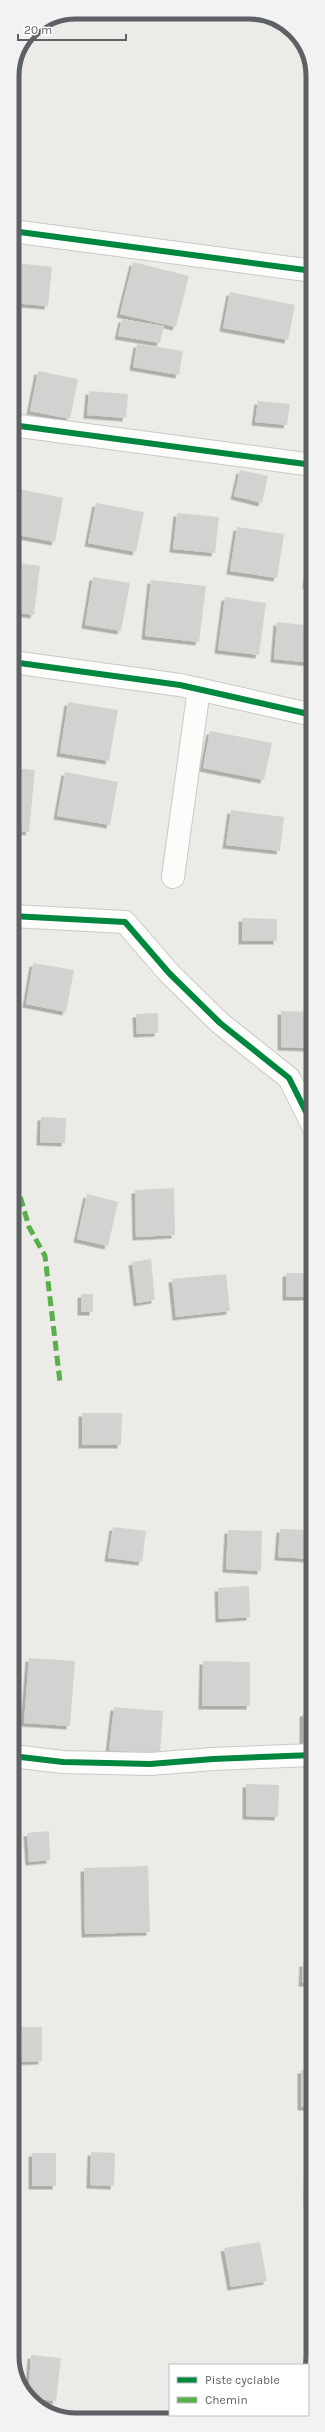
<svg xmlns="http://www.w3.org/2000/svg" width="325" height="2432" font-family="Karla,sans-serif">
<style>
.building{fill:#d3d2d0;filter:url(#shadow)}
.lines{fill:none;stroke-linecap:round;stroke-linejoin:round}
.minor-casing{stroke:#c9c9c9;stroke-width:24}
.minor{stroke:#fcfcfb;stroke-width:22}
.quiet{stroke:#58b04a;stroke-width:5;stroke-dasharray:10 5;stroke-linecap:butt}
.cycleway-casing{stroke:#fff;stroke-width:8}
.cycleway{stroke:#00873e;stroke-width:6}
.rim{fill:none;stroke:#5d6064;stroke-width:5}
</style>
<defs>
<filter id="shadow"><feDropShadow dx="-3.5" dy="3.5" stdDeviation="0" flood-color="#0004"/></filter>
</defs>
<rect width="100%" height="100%" fill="#ecebe7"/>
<g class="building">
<path d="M133,262l56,14 -13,51 -56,-13z"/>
<path d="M17,263l35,4 -4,39 -36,-3z"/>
<path d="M230,292l65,13 -7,35 -65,-12z"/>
<path d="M122,319l42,7 -4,17 -42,-7z"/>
<path d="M137,344l46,7 -4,24 -46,-8z"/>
<path d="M38,371l40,8 -8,40 -40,-8z"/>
<path d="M89,391l39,3 -2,24 -39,-3z"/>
<path d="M258,401l32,3 -3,21 -32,-3z"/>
<path d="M240,470l28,6 -6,27 -28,-7z"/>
<path d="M19,489l44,9 -8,44 -43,-8z"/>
<path d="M96,503l48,9 -8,40 -48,-9z"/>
<path d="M177,513l42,4 -4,36 -42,-4z"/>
<path d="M237,527l47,7 -7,44 -47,-7z"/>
<path d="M312,538h1v48l-7,-1z"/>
<path d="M12,562l28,4 -6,49 -22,-3z"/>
<path d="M93,577l37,6 -9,48 -36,-6z"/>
<path d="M151,580l55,6 -7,56 -54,-6z"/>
<path d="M225,597l41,6 -7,52 -41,-5z"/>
<path d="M277,622l36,4v37l-39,-4z"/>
<path d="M68,702l50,8 -9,51 -49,-8z"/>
<path d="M210,731l62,12 -8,37 -61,-12z"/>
<path d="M12,768l23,2 -6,62 -17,-2z"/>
<path d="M65,772l53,10 -8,43 -53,-9z"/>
<path d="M231,810l53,7 -4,34 -54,-6z"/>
<path d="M242,918l35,1v22h-35z"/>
<path d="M33,963l41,7 -8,42 -40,-8z"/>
<path d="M281,1011l32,1v36l-32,-1z"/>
<path d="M158,1013v20l-21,1 -1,-20z"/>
<path d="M41,1117l25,1 -1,25 -25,-1z"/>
<path d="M174,1188l1,47 -39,2 -1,-47z"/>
<path d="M87,1194l31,8 -10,44 -31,-7z"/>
<path d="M151,1259l4,41 -18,3 -5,-41z"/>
<rect x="286" y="1273" width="27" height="24"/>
<path d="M226,1274l4,37 -54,6 -4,-38z"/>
<rect x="81" y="1294" width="12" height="18"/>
<path d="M82,1413h40l-1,32h-39z"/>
<path d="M113,1527l33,4 -4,31 -34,-4z"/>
<path d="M280,1529l32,1 -1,29 -33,-2z"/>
<path d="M228,1530l34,1 -1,40 -35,-2z"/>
<path d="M249,1586l1,31 -31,2 -1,-31z"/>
<path d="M310,1617h3v44h-4z"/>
<path d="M29,1658l46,3 -5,65 -46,-3z"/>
<path d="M203,1661l47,1v44h-48z"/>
<path d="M114,1707l49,4 -3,43 -51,-4z"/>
<path d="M313,1712v34h-10v-33z"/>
<path d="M246,1784l33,1 -1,32 -32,-1z"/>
<path d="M49,1831l1,29 -21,2 -2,-29z"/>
<path d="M148,1866l2,66 -65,2 -1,-66z"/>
<path d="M303,1963h10v20h-11z"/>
<path d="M12,2027h30v34l-30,1z"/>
<rect x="301" y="2070" width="12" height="37"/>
<path d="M91,2152l24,1 -1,33 -24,-1z"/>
<rect x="32" y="2153" width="24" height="33"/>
<path d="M12,2157h2l1,35h-3z"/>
<path d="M308,2168h5v35l-6,-1z"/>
<path d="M260,2242l7,39 -36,6 -7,-39z"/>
<path d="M31,2355l30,3 -5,43 -28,-3z"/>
</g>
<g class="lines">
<defs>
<g id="minor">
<path d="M12,231l301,40"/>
<path d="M12,425l301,40"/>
<path d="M12,662l168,23 133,30"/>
<path d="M173,877l26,-188"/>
<path d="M12,916l113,6 44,51 51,50 69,55 24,48"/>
<path d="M12,1756l51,6 87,2 63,-5 100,-4"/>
</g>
</defs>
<use href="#minor" class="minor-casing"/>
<use href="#minor" class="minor"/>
<path class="quiet" d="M12,1168l17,59 16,29 15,126"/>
<defs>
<g id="cycleway">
<path d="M12,231l301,40"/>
<path d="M12,425l301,40"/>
<path d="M12,662l168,23 133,30"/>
<path d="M12,916l113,6 44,51 51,50 69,55 24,48"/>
<path d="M12,1756l51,6 87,2 63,-5 100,-4"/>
</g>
</defs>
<use href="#cycleway" class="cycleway-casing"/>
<use href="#cycleway" class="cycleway"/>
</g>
<path d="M0 0H325V2432H0ZM76 19H249A57 57 0 0 1 306 76V2356A57 57 0 0 1 249 2413H76A57 57 0 0 1 19 2356V76A57 57 0 0 1 76 19Z" fill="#f2f2f3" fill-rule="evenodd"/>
<path class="rim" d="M76 19H249A57 57 0 0 1 306 76V2356A57 57 0 0 1 249 2413H76A57 57 0 0 1 19 2356V76A57 57 0 0 1 76 19Z"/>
<rect x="169" y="2364" width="140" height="52" fill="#ffffff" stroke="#bebfc1"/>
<rect x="177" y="2377" width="20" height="6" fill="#00873e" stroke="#bebfc1"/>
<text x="205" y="2384" font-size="12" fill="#5d6064">Piste cyclable</text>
<rect x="177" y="2397" width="20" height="6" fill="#58b04a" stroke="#bebfc1"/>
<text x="205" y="2404" font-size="12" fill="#5d6064">Chemin</text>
<path d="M18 34v6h108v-6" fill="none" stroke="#5d6064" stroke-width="2"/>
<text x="24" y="34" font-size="12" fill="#5d6064" stroke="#ffffff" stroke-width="3" paint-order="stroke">20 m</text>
</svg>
